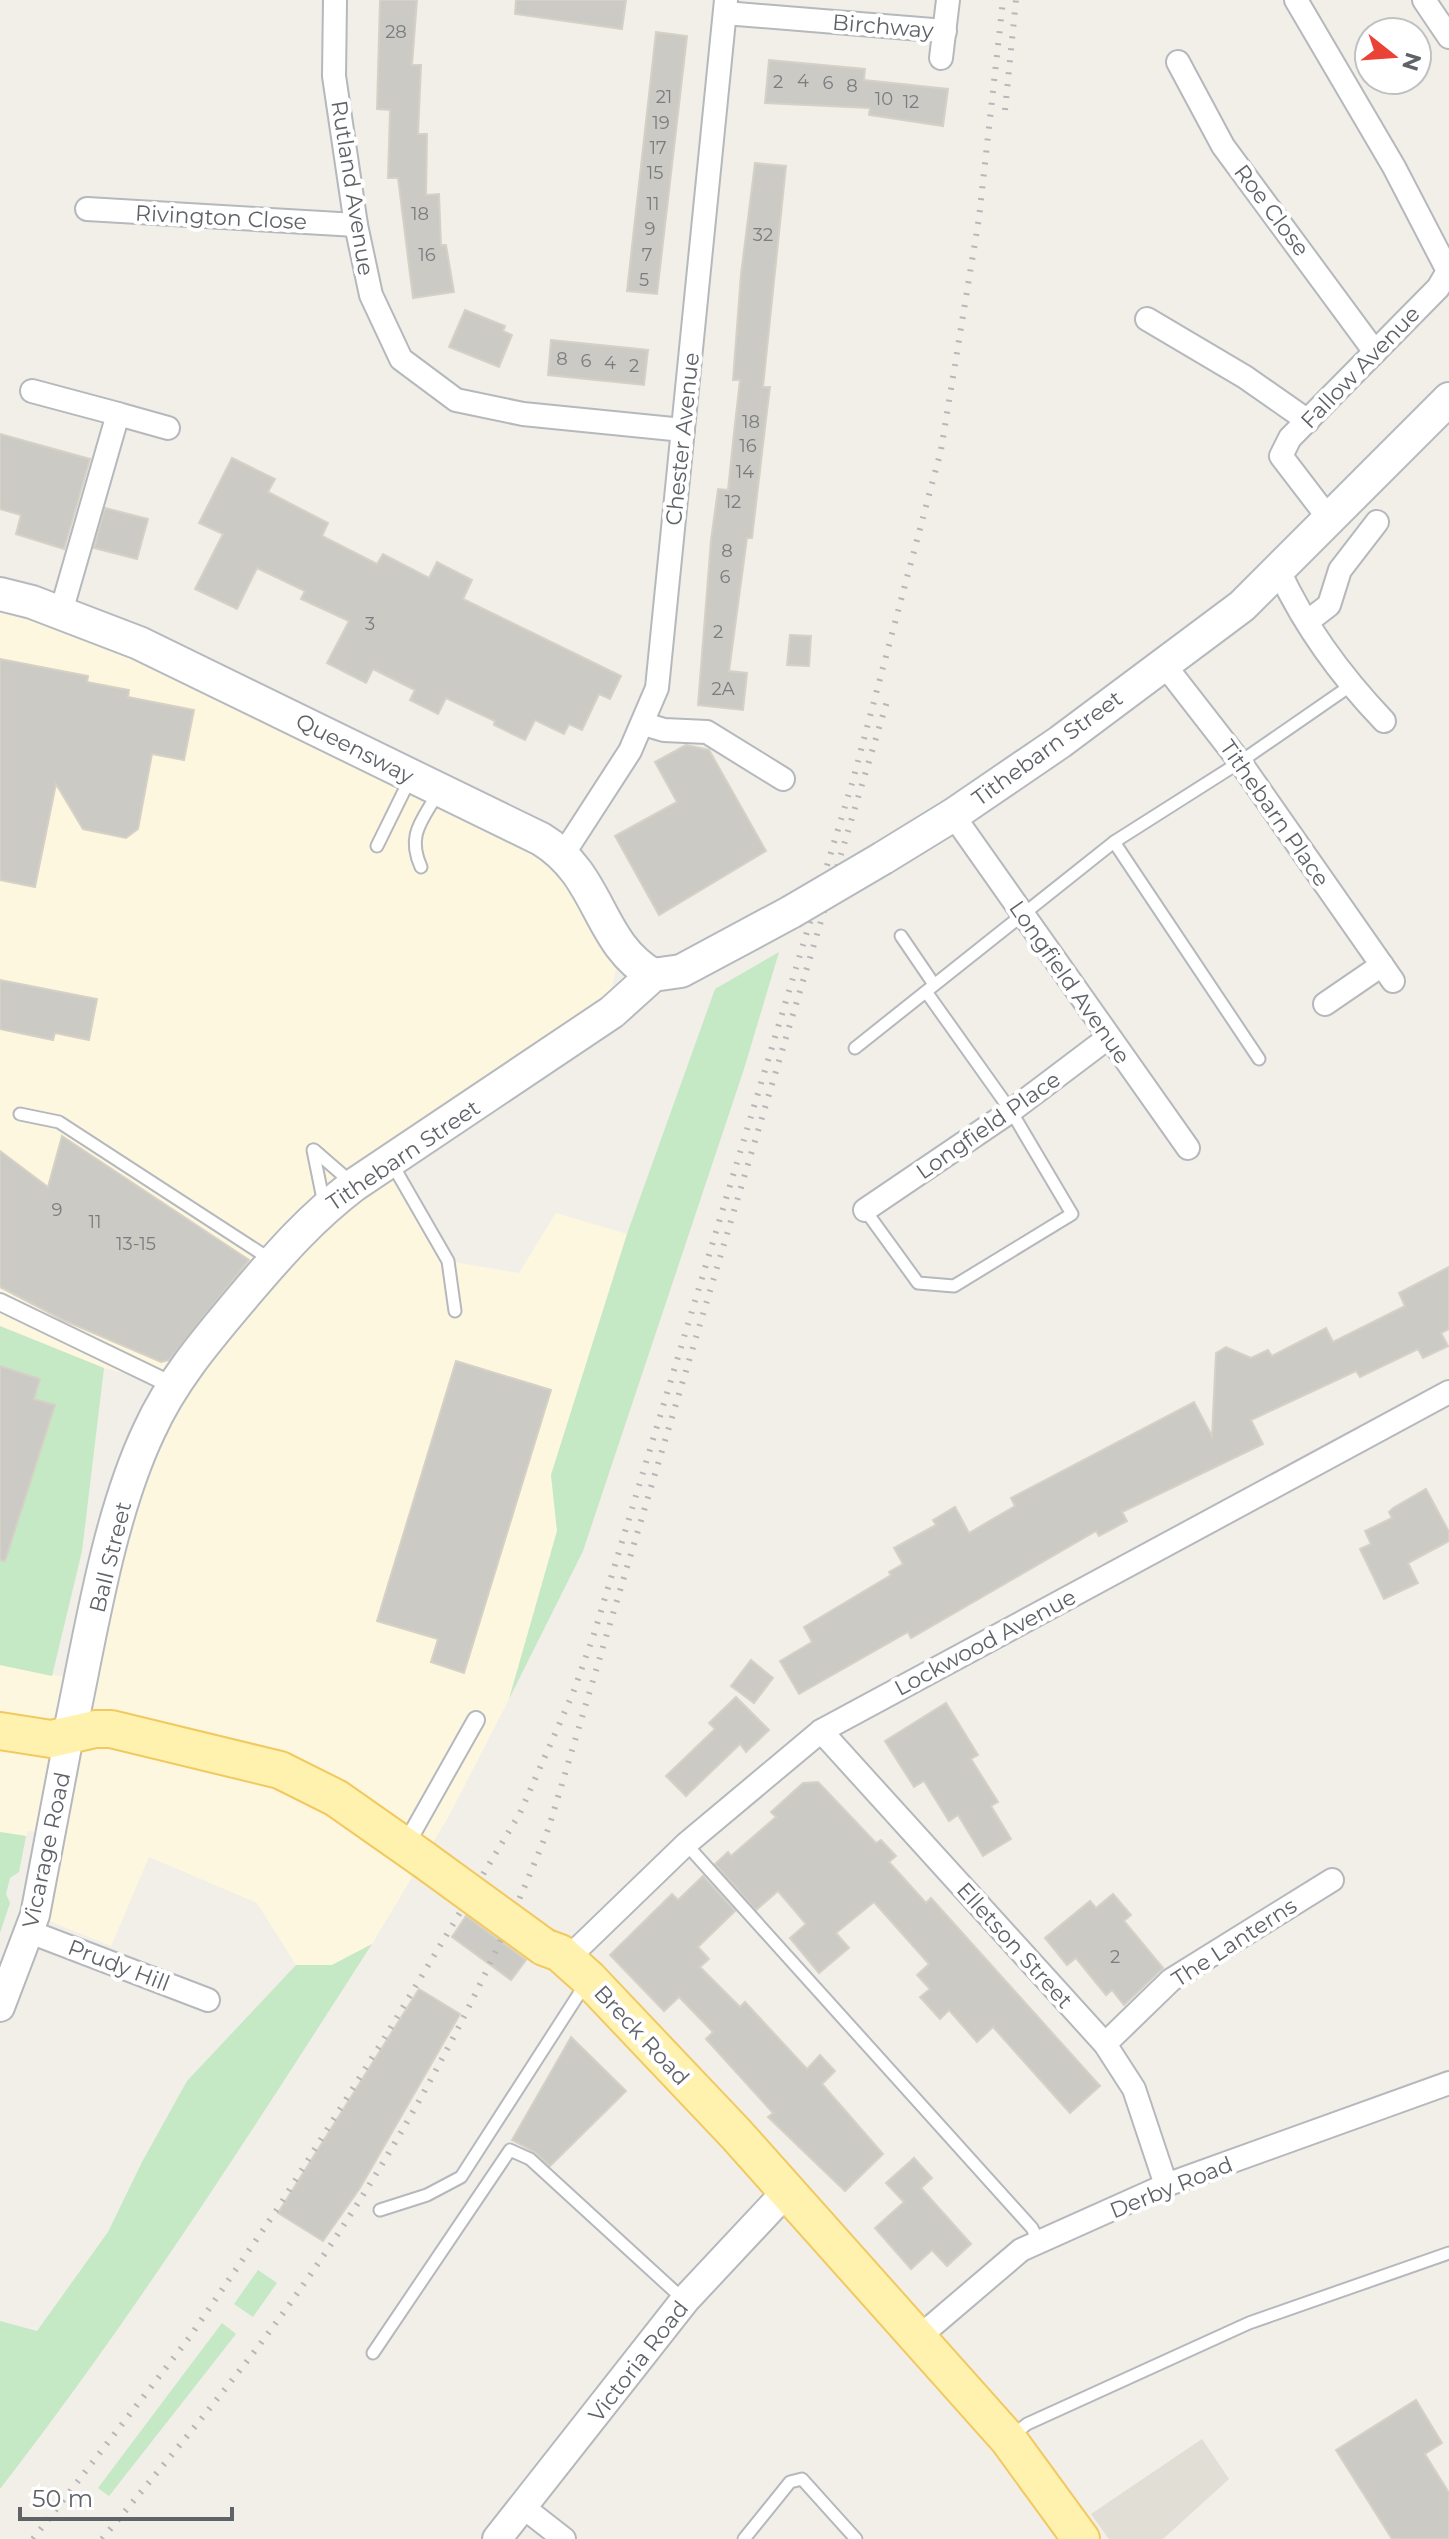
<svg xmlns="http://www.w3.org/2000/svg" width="1449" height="2539" font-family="Montserrat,sans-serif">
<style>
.commercial{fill:#fef7e0}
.education{fill:#e1ded6}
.green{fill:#c5e8c5}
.building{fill:#cccac5;stroke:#d6d1c6;stroke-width:2}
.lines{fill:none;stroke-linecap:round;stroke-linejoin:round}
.service-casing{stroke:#b5b8bc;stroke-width:15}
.pedestrian-casing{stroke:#b5b8bc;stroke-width:20}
.minor-casing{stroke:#b5b8bc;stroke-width:26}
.tertiary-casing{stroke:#b5b8bc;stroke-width:32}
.secondary-casing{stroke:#b6babf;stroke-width:36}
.primary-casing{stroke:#f2c960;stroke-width:40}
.service{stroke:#fff;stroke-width:11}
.pedestrian{stroke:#fff;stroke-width:16}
.minor{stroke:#fff;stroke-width:22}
.tertiary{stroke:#fff;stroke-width:28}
.secondary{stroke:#fff;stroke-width:32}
.primary{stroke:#fff2af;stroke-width:36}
.rail{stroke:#b6b7b8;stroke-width:6;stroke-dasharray:2 10;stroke-linecap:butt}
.secondary-bridge-casing{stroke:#b6babf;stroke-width:36;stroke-linecap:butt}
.primary-bridge-casing{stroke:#f2c960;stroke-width:40;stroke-linecap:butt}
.secondary-bridge{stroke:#fff;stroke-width:32}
.primary-bridge{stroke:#fff2af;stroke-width:36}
.labels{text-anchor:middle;stroke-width:8;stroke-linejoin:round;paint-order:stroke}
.number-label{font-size:18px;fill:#7a7d7f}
.street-label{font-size:22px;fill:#5f6368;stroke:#fff}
</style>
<rect width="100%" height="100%" fill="#f1efe8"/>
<path class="commercial" d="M0,594l541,245 79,110 -9,43 -220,169 57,100 71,12 37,-60 71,21 -76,241 6,56 -48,168 -59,115 -78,130 -40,21h-36l-39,-62 -108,-46 -38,89 -76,-31 17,-82 -24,-2 -2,5 -26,-4v-167l81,15 92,-295 -69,-17 -104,-42z"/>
<path class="education" d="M1202,2439l27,40 -66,60h-54l-18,-25z"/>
<g class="green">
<path d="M779,952l-35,117 -161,482 -74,148 48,-168 -6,-56 76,-241 88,-245z"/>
<path d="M0,1326l104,42 -22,183 -30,125 -52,-11z"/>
<path d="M0,1832l26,4 -7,36 -9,6 -4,16 4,9 -10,30z"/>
<path d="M372,1944c-119,185 -237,371 -372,545v-168l37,10 71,-99 34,-70 45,-81 109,-116h36z"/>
<path d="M258,2270l19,13 -24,34 -19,-13z"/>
<path d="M222,2323l14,11 -127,162 -11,-8z"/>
</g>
<g class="building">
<path d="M380,0h37l-5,65h9l-3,69h9l-1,61 13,-1 2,51h5l8,47 -41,6 -15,-120h-10l2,-68 -13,-1z"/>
<path d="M516,0h110l-4,29 -107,-15z"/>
<path d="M656,32l31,4 -30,258 -30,-3z"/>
<path d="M769,60l96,9 -1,11 84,9 -5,37 -74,-11 1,-7 -105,-5z"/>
<path d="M755,163l31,3 -23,221h7l-3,24 -15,127h-5l-18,133 18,2 -4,37 -45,-5 13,-165 7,-51 10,1 6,-58 6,-52h-7l8,-106z"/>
<path d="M465,310l40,16 -2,5 9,4 -13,32 -50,-20z"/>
<path d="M551,340l97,10 -4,35 -96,-10z"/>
<path d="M0,434l90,25 -26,90 -48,-15 5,-19 -21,-6z"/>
<path d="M232,458l43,21 -7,13 60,31 -6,13 55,28 6,-10 46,24 8,-16 35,18 -9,19 158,77 -11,23 -11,-5 -17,36 -13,-6 -5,10 -29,-14 -10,20 -31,-15 1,-4 -49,-23 -8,16 -28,-14 5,-10 -42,-21 -7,14 -39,-20 22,-42 -48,-22 4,-8 -48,-23 -20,41 -42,-20 28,-55 -24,-11z"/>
<path d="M105,508l43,11 -11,40 -43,-11z"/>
<path d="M790,635l21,1 -2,30 -22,-1z"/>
<path d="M0,659l88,17 -1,6 42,8 -1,7 66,13 -10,50 -32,-6 -14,75 -12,9 -43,-9 -27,-45 -21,103 -35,-7z"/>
<path d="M686,745l23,5 57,101 -107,64 -44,-79 62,-34 -22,-40z"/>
<path d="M0,980l97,19 -8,41 -34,-7 -2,7 -53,-11z"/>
<path d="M62,1136l187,124 -80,100 -8,2 -98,-42 -63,-33v-136l48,36z"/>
<path d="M1449,1267v62l-8,4 7,13 -25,12 -5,-9 -58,28 -4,-6 -105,49 12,24 -141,68 5,9 -28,15 -3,-5 -185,107 -3,-6 -109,62 -19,-33 32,-19 -8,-15 87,-52 -2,-3 14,-8 -9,-16 42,-23 -3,-5 22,-13 14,26 46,-27 -4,-8 183,-96 18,34 4,-83 10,-6 25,11 17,-8 4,6 54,-28 7,14 72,-36 -6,-13z"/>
<path d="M456,1361l95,29 -87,283 -33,-11 7,-23 -61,-18z"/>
<path d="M0,1366l40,13 -6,20 21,6 -50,156 -5,-1z"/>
<path d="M1426,1489l23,43v9l-41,22 10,20 -34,16 -24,-50 11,-5 -6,-13 27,-13 -3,-6 4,-4z"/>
<path d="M751,1660l22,18 -19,25 -23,-17z"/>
<path d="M736,1697l33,33 -23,22 -6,-8 -54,52 -20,-20 49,-47 -6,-6z"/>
<path d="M946,1703l32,52 -7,4 27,43 -7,4 20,33 -28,17 -25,-41 -9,6 -25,-40 -10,6 -29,-46z"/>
<path d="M818,1782l58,61 5,-3 15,16 -7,6 37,41 5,-5 169,188 -30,27 -77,-86 -16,15 -28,-32 -9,9 -20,-22 10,-8 -13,-14 12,-11 -55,-62 -38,31 13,15 -30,25 -29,-35 16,-14 -28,-33 -22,19 -41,-46 13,-12 3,4 45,-39 -5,-5 32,-29z"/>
<path d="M703,1876l32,35 -37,36 11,12 -9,8 40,40 5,-5 62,67 13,-14 15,16 -13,13 61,70 -38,37 -77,-74 5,-4 -67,-74 7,-7 -34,-35 -15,14 -54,-56 62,-61 6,6z"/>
<path d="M1113,1894l18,21 -7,6 39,47 -39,37 -12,-15 -6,5 -30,-37 -9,7 -22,-27 45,-37 6,7z"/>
<path d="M466,1916l60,44 -15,20 -59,-43z"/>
<path d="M419,1989l41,25 -100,174 -37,53 -45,-28z"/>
<path d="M571,2037l55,54 -76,75 -15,-14 -23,-12z"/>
<path d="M914,2158l18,20 -11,10 50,56 -24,22 -15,-16 -21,19 -36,-41 29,-26 -18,-19z"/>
<path d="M1416,2400l26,43 -17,11 24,39v46h-57l-56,-89z"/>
</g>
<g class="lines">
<defs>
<g id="service">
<path d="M1114,842l145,217"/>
<path d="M377,846l33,-67"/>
<path d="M421,867c-15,-33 2,-47 18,-76"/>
<path d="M901,936l32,47"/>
<path d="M855,1048l259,-206 126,-80 110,-76"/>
<path d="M20,1114l39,8 214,139"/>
<path d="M313,1150l11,54"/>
<path d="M314,1150l38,33"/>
<path d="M391,1162l57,99 7,50"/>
<path d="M865,1210l53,73 36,3 118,-72 -61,-103 -84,-118"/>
<path d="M686,1844l346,384 8,16"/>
<path d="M380,2210l47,-15 34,-18 125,-194"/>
<path d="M373,2353l137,-203 20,9 154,141"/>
<path d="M1012,2436l15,-12 222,-101 200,-70"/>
<path d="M744,2539l46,-57 12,-3 54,60"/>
</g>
<g id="pedestrian">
<path d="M0,1302l174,84"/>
<path d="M405,1846l71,-126"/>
</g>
<g id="minor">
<path d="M335,0l-1,76 22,149 15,70 30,64 55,41 67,14 160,16"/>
<path d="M1296,0l98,167 54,104 -10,17 -148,150 -9,18 49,64"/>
<path d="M1424,0l25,37"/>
<path d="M725,13l220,18"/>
<path d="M941,58l7,-58"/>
<path d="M1178,62l45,84 152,206"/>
<path d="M87,209l269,16"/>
<path d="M1147,319l98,58 63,44"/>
<path d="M32,391l86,23 -57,198"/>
<path d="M118,414l50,14"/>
<path d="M1279,571c26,56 62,105 105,150"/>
<path d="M1307,622l22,-17 11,-35 37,-48"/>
<path d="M1163,663l77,99 153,219"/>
<path d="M644,724l20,6 43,2 76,47"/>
<path d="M953,815l235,333"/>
<path d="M564,853l66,-102 27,-63 69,-688"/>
<path d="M1325,1004l57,-39"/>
<path d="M865,1210l146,-99 98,-74"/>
<path d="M821,1731l284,313 29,45 32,96"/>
<path d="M30,1932l178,68"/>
<path d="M567,1959l119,-115 135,-113 628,-339"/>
<path d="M1105,2044l66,-64 161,-100"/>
<path d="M919,2337l102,-87 145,-65 283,-102"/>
<path d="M523,2507l41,32"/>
</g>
<g id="tertiary">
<path d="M0,2007l35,-92 34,-179"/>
<path d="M497,2539l188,-239 102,-109"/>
</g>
<g id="secondary">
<path d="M0,594l32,8 107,41 402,196c61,37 55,103 112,136"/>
<path d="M883,858l70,-43 107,-73 182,-136 207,-207"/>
<path d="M69,1736c21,-97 38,-216 80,-305 24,-53 61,-95 98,-139 34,-40 65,-75 107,-107l258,-173 41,-37 28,-4 110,-59"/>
</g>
<g id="primary">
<path d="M0,1731l51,8 44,-10h16l169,41 56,28 87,61"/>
<path d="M544,1947l16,6 29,26 147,155 272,305 73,100"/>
</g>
</defs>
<use href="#service" class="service-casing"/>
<use href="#pedestrian" class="pedestrian-casing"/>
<use href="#minor" class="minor-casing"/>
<use href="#tertiary" class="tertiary-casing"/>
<use href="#secondary" class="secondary-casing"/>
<use href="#primary" class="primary-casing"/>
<use href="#service" class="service"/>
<use href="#pedestrian" class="pedestrian"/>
<use href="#minor" class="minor"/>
<use href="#tertiary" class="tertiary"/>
<use href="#secondary" class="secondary"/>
<use href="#primary" class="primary"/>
<g class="rail">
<path d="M1005,110l11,-110"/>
<path d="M33,2539l156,-201 89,-130 107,-171 135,-224 53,-120 21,-59 259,-854 88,-330 38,-232 24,-218"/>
<path d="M102,2539c48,-58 96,-115 142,-174 126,-162 230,-347 305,-538l339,-1129"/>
</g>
<defs>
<path id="secondary-bridge" d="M791,912l92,-54"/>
<path id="primary-bridge" d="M423,1859l121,88"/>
</defs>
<use href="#secondary-bridge" class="secondary-bridge-casing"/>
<use href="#primary-bridge" class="primary-bridge-casing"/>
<use href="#secondary-bridge" class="secondary-bridge"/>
<use href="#primary-bridge" class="primary-bridge"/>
</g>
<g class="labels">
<g class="number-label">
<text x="396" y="38">28</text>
<text x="803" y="87">4</text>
<text x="778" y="88">2</text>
<text x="828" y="89">6</text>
<text x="852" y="92">8</text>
<text x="664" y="103">21</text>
<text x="884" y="105">10</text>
<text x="911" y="108">12</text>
<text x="661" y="129">19</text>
<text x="658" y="154">17</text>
<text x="655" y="179">15</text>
<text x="653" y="210">11</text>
<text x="420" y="220">18</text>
<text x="650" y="235">9</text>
<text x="763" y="241">32</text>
<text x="427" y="261">16</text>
<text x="647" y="261">7</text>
<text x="644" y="286">5</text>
<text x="562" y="365">8</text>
<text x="586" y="367">6</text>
<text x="610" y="369">4</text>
<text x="634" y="372">2</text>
<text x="751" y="428">18</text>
<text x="748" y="452">16</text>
<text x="745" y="478">14</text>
<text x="733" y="508">12</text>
<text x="727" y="557">8</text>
<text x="725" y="583">6</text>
<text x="370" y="630">3</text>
<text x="718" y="638">2</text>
<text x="723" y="695">2A</text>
<text x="57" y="1216">9</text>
<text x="95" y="1228">11</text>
<text x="136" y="1250">13-15</text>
<text x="1115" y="1963">2</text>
</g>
<g class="street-label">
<text transform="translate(883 26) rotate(5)" y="8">Birchway</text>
<text transform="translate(353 188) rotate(81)" y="8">Rutland Avenue</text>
<text transform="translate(1272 210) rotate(53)" y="8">Roe Close</text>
<text transform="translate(221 217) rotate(3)" y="8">Rivington Close</text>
<text transform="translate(1360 367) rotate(-46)" y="8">Fallow Avenue</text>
<text transform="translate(682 439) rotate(-84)" y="8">Chester Avenue</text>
<text transform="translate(355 748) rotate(27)" y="8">Queensway</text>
<text transform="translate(1047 748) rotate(-36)" y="8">Tithebarn Street</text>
<text transform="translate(1275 813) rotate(55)" y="8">Tithebarn Place</text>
<text transform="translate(1070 982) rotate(55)" y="8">Longfield Avenue</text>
<text transform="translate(988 1125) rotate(-35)" y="8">Longfield Place</text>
<text transform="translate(403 1155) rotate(-34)" y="8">Tithebarn Street</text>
<text transform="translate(110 1557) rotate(-76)" y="8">Ball Street</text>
<text transform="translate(985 1642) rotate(-28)" y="8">Lockwood Avenue</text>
<text transform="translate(46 1850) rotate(-78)" y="8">Vicarage Road</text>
<text transform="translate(1234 1942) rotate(-33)" y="8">The Lanterns</text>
<text transform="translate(1015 1945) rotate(48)" y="8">Elletson Street</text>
<text transform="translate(119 1965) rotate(21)" y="8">Prudy Hill</text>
<text transform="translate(642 2035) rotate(47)" y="8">Breck Road</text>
<text transform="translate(1171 2187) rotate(-22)" y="8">Derby Road</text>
<text transform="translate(638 2361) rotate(-52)" y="8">Victoria Road</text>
</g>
</g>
<g transform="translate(1393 56) rotate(107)"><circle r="38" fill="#ffffff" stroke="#bfc1c3" stroke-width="2"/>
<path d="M0-6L14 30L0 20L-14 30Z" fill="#ea4335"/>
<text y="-12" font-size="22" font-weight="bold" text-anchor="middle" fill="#5f6368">N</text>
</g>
<path d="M20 2507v12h212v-12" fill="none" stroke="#5f6368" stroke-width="4"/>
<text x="32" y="2507" font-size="24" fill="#5f6368" stroke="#ffffff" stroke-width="6" paint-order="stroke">50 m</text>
</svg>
